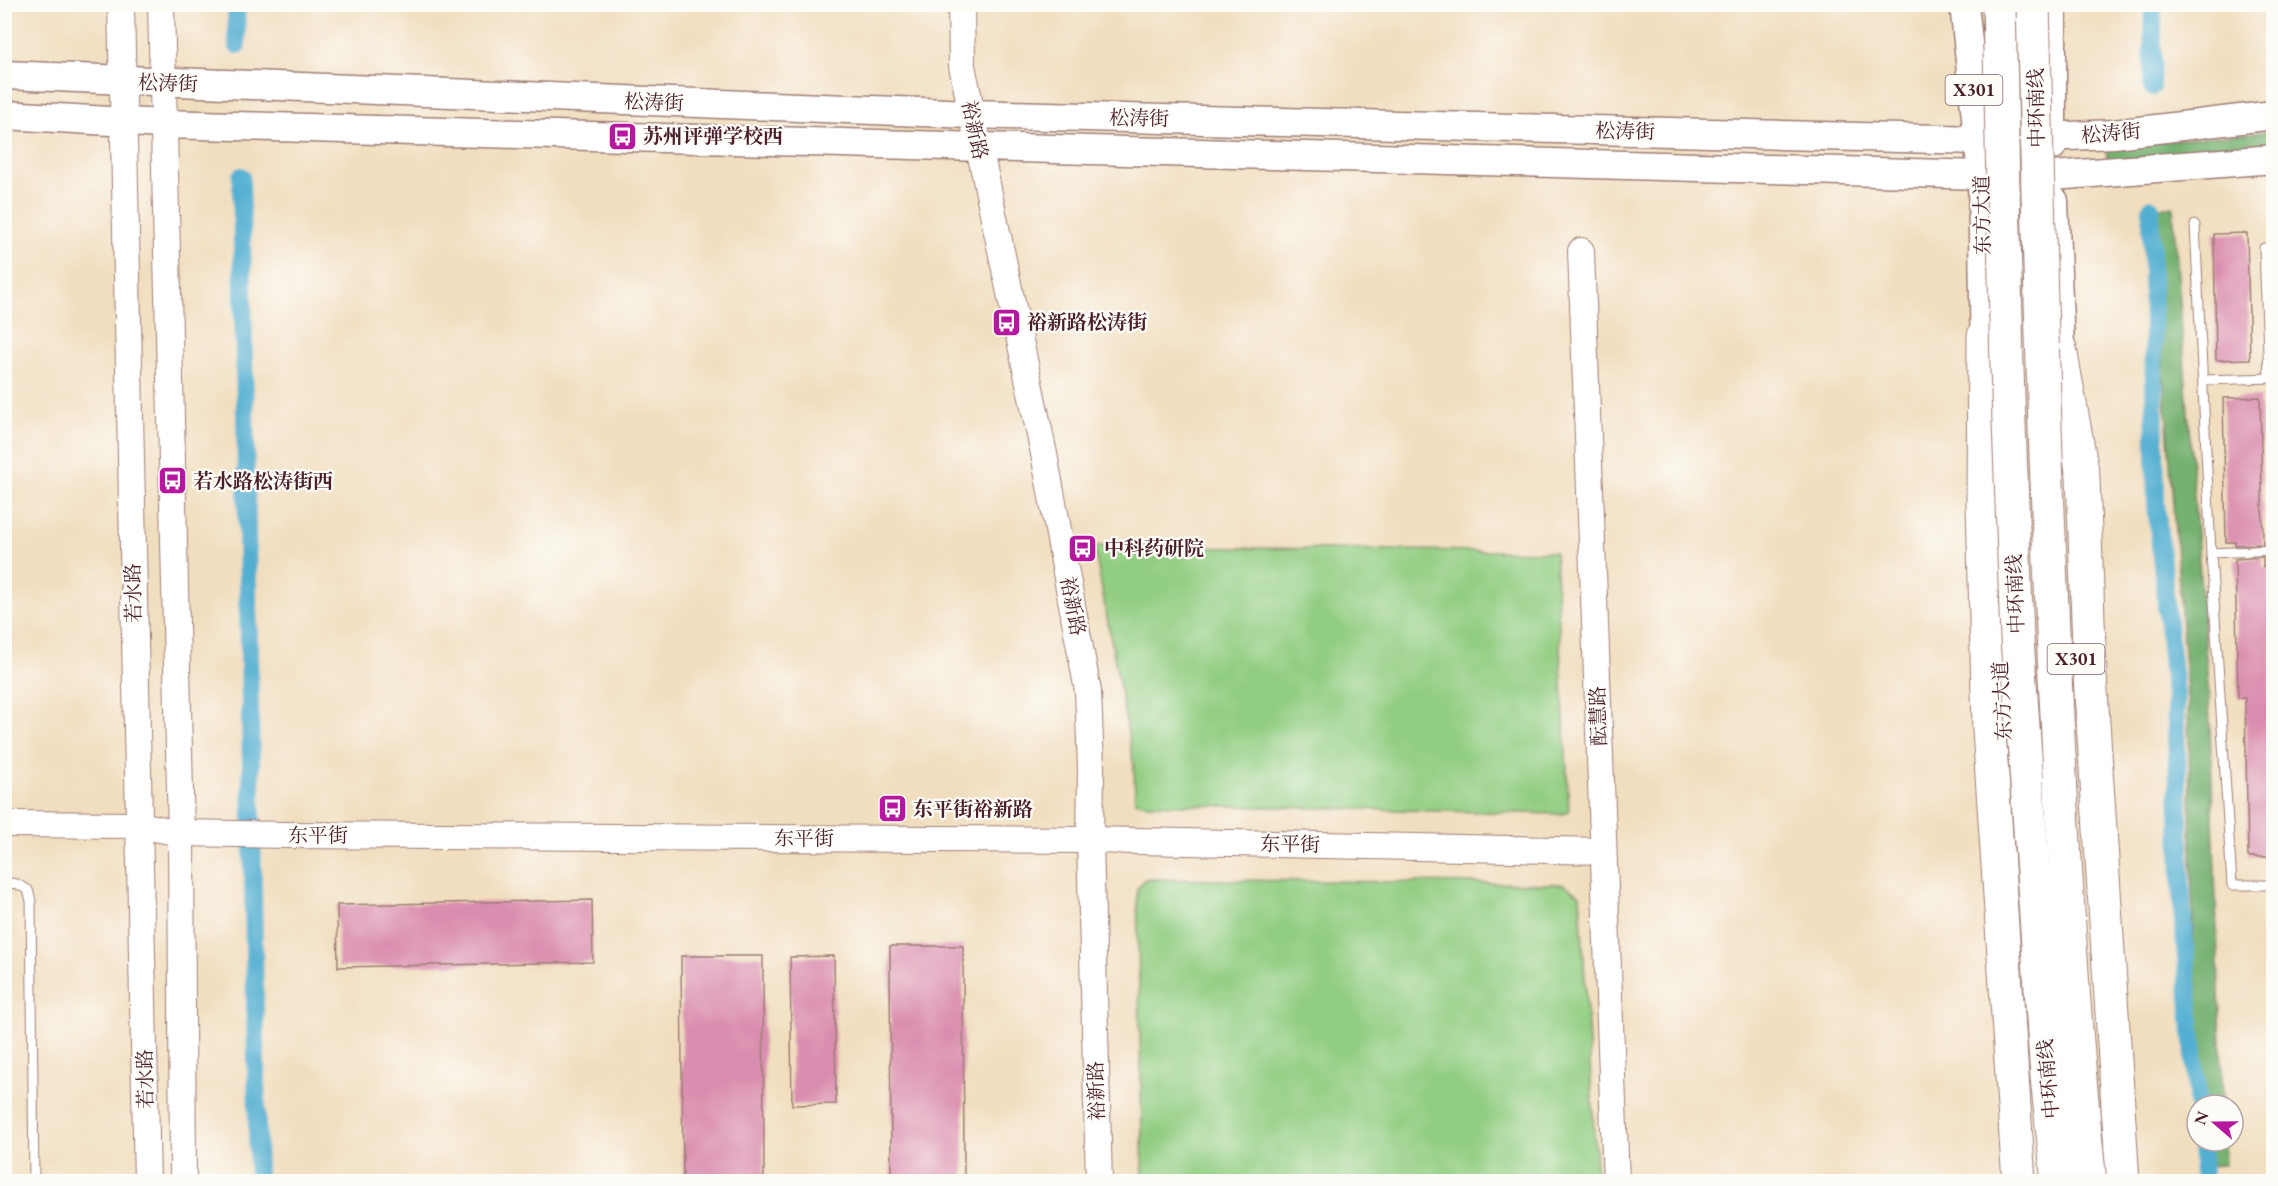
<svg xmlns="http://www.w3.org/2000/svg" width="2278" height="1186" font-family="'EB Garamond','Noto Serif SC',serif">
<style>
.green{fill:#92ce82;stroke:#6e7656;stroke-width:1.5}
.forest{fill:#75b170;stroke:#60684e;stroke-width:1.5}
.lines{fill:none;stroke-linecap:round;stroke-linejoin:round}
.canal{stroke:#52afd1;stroke-width:18}
.building{fill:#da8eaf}
.lane-casing{stroke:#9e7e75;stroke-width:11}
.secondary-casing{stroke:#9e7e75;stroke-width:28}
.primary-casing{stroke:#9e7e75;stroke-width:31}
.highway-casing{stroke:#9e7e75;stroke-width:35}
.lane{stroke:#fff;stroke-width:9}
.secondary{stroke:#fff;stroke-width:26}
.primary{stroke:#fff;stroke-width:28}
.highway{stroke:#fff;stroke-width:33}
.highway-bridge-casing{stroke:#9e7e75;stroke-width:35;stroke-linecap:butt}
.highway-bridge{stroke:#fff;stroke-width:33}
.labels{text-anchor:middle;stroke-width:4.5;stroke-linejoin:round;paint-order:stroke}
.shield{fill:#fdfcf7;stroke:#806168;stroke-width:1.5}
.shield-label{font-size:18px;font-weight:bold;fill:#4a1f2b}
.street-label{font-size:20px;fill:#4a1f2b;stroke:#fdfcf7}
.poi-label{font-size:20px;font-weight:bold;fill:#4a1f2b;stroke:#fdfcf7;text-anchor:start}
</style>
<rect width="100%" height="100%" fill="#fdfcf7"/>
<filter id="ink" filterUnits="userSpaceOnUse"><feTurbulence type="fractalNoise" baseFrequency=".0167" numOctaves="2"/><feDisplacementMap in="SourceGraphic" scale="12" xChannelSelector="R" yChannelSelector="G"/><feConvolveMatrix kernelMatrix="1 2 1 2 8 2 1 2 1" color-interpolation-filters="sRGB"/></filter>
<filter id="wash" filterUnits="userSpaceOnUse"><feTurbulence type="fractalNoise" baseFrequency=".008" numOctaves="4" result="noise"/><feDisplacementMap in="SourceGraphic" scale="24" xChannelSelector="R" yChannelSelector="G"/><feGaussianBlur stdDeviation="1.35" result="paint"/><feColorMatrix in="noise" values="0 0 0 0 0 0 0 0 0 0 0 0 0 0 0 0 0 1.4 0 .05"/><feComposite in="paint" operator="in"/></filter>
<g filter="url(#wash)">
<rect width="100%" height="100%" fill="#f1debf"/>
<g class="green">
<path d="M1094,546l461,6 14,260 -7,2 -417,-10 -10,-3 -1,-35z"/>
<path d="M1145,879l419,5 16,11 17,286h-454l-6,-292z"/>
</g>
<g class="forest">
<path d="M2273,131v17l-166,13 -1,-15z"/>
<path d="M2151,207h22l36,491 14,407h-26l-9,-398z"/>
<path d="M2198,1141h26l1,24 -26,1z"/>
</g>
<g class="lines">
<g class="canal">
<path d="M236,4l1,41"/>
<path d="M2152,87l1,-83"/>
<path d="M241,176l17,1006"/>
<path d="M2151,208l5,296 19,191 7,214 16,196"/>
<path d="M2201,1141l2,32"/>
</g>
</g>
<g id="blocks">
<g class="building">
<path d="M2247,233l3,126 -34,1 -2,-126z"/>
<path d="M2260,397l3,147 -28,1v-3h-9l-3,-144z"/>
<path d="M2263,557v10l6,-1 5,157v134h-26l-3,-159h-7l-3,-139z"/>
<path d="M592,900l1,62 -255,5 -1,-62z"/>
<path d="M890,946h73l1,236h-73z"/>
<path d="M681,956h82l1,226h-81z"/>
<path d="M834,956l2,148 -44,1 -2,-148z"/>
</g>
</g>
</g>
<g filter="url(#ink)">
<use href="#blocks" fill-opacity="0" stroke="#9e7e75" stroke-width="1.5"/>
<g class="lines">
<defs>
<g id="lane">
<path d="M2195,225l16,328 21,332h42"/>
<path d="M2264,248l5,130"/>
<path d="M2203,380l71,-2"/>
<path d="M2211,553l63,-3"/>
<path d="M4,882l13,2 11,6 3,11 3,281"/>
</g>
<g id="secondary">
<path d="M121,4l26,1178"/>
<path d="M161,4l20,829 2,349"/>
<path d="M961,4l1,62 82,388 44,237 3,77 -1,72 9,342"/>
<path d="M1581,251l35,931"/>
<path d="M4,824l134,1 43,8 104,2 805,5 513,11"/>
</g>
<g id="primary">
<path d="M1964,4l18,171 3,183"/>
<path d="M2052,4v142"/>
<path d="M4,75l967,39 1008,26 135,-6 160,-19"/>
<path d="M4,115l159,9 1819,51 71,1 221,-17"/>
<path d="M2054,201l7,170"/>
</g>
<g id="highway">
<path d="M1984,336l-1,169 6,225 30,452"/>
<path d="M2060,349l23,127 7,200 33,506"/>
</g>
</defs>
<use href="#lane" class="lane-casing"/>
<use href="#secondary" class="secondary-casing"/>
<use href="#primary" class="primary-casing"/>
<use href="#highway" class="highway-casing"/>
<use href="#lane" class="lane"/>
<use href="#secondary" class="secondary"/>
<use href="#primary" class="primary"/>
<use href="#highway" class="highway"/>
<defs>
<g id="highway-bridge">
<path d="M1999,4l8,364 10,270 30,439 11,105"/>
<path d="M2033,4c7,275 14,549 30,823 7,119 14,237 27,355"/>
</g>
</defs>
<use href="#highway-bridge" class="highway-bridge-casing"/>
<use href="#highway-bridge" class="highway-bridge"/>
</g>
</g>
<defs>
<symbol id="bus-square" viewBox="-11 -11 22 22"><rect x="-9" y="-9" width="18" height="18" rx="4" fill="#b5179e" stroke="#fdfcf7"/><path d="M-5-6H5V4H4V6H2V4H-2V6H-4V4H-5ZM-3.5-4V0h7V-4ZM-3.5 1.2v1.5H-2V1.2ZM2 1.2v1.5H3.5V1.2Z" fill="#fff"/></symbol>
</defs>
<g fill-rule="evenodd">
<use href="#bus-square" x="606" y="120" width="33" height="33"/>
<use href="#bus-square" x="990" y="306" width="33" height="33"/>
<use href="#bus-square" x="156" y="464" width="33" height="33"/>
<use href="#bus-square" x="1066" y="532" width="33" height="33"/>
<use href="#bus-square" x="876" y="792" width="33" height="33"/>
</g>
<g class="labels">
<g class="shield">
<rect x="1945.5" y="75" width="57" height="30" rx="4.5"/>
<rect x="2047.5" y="644" width="57" height="30" rx="4.5"/>
</g>
<g class="shield-label">
<text x="1974" y="96">X301</text>
<text x="2076" y="665">X301</text>
</g>
<g class="street-label">
<text transform="translate(168 83) rotate(2)" y="7">松涛街</text>
<text transform="translate(654 102) rotate(2)" y="7">松涛街</text>
<text transform="translate(2036 108) rotate(-91)" y="7">中环南线</text>
<text transform="translate(1139 118) rotate(1)" y="7">松涛街</text>
<text transform="translate(975 130) rotate(78)" y="7">裕新路</text>
<text transform="translate(1625 131) rotate(1)" y="7">松涛街</text>
<text transform="translate(2111 133) rotate(-5)" y="7">松涛街</text>
<text transform="translate(1982 215) rotate(-91)" y="7">东方大道</text>
<text transform="translate(133 593) rotate(-91)" y="7">若水路</text>
<text transform="translate(2015 594) rotate(-92)" y="7">中环南线</text>
<text transform="translate(1073 606) rotate(79)" y="7">裕新路</text>
<text transform="translate(2002 701) rotate(-93)" y="7">东方大道</text>
<text transform="translate(1598 716) rotate(-92)" y="7">酝慧路</text>
<text x="318" y="842">东平街</text>
<text x="804" y="845">东平街</text>
<text transform="translate(1290 844) rotate(1)" y="7">东平街</text>
<text transform="translate(145 1079) rotate(-91)" y="7">若水路</text>
<text transform="translate(2048 1079) rotate(-95)" y="7">中环南线</text>
<text transform="translate(1096 1091) rotate(-92)" y="7">裕新路</text>
</g>
<g class="poi-label">
<text x="643" y="143">苏州评弹学校西</text>
<text x="1027" y="329">裕新路松涛街</text>
<text x="193" y="488">若水路松涛街西</text>
<text x="1104" y="555">中科药研院</text>
<text x="913" y="816">东平街裕新路</text>
</g>
</g>
<rect width="2278" height="1186" fill="none" stroke="#fdfcf7" stroke-width="24"/>
<g transform="translate(2215 1123) rotate(290)"><circle r="28" fill="#fdfcf7" stroke="#b5a4a5" stroke-width="1.5"/>
<path d="M0-4.5L10 22L0 15L-10 22Z" fill="#b5179e"/>
<text y="-9" font-size="16" font-weight="bold" text-anchor="middle" fill="#4a1f2b">N</text>
</g>
</svg>
